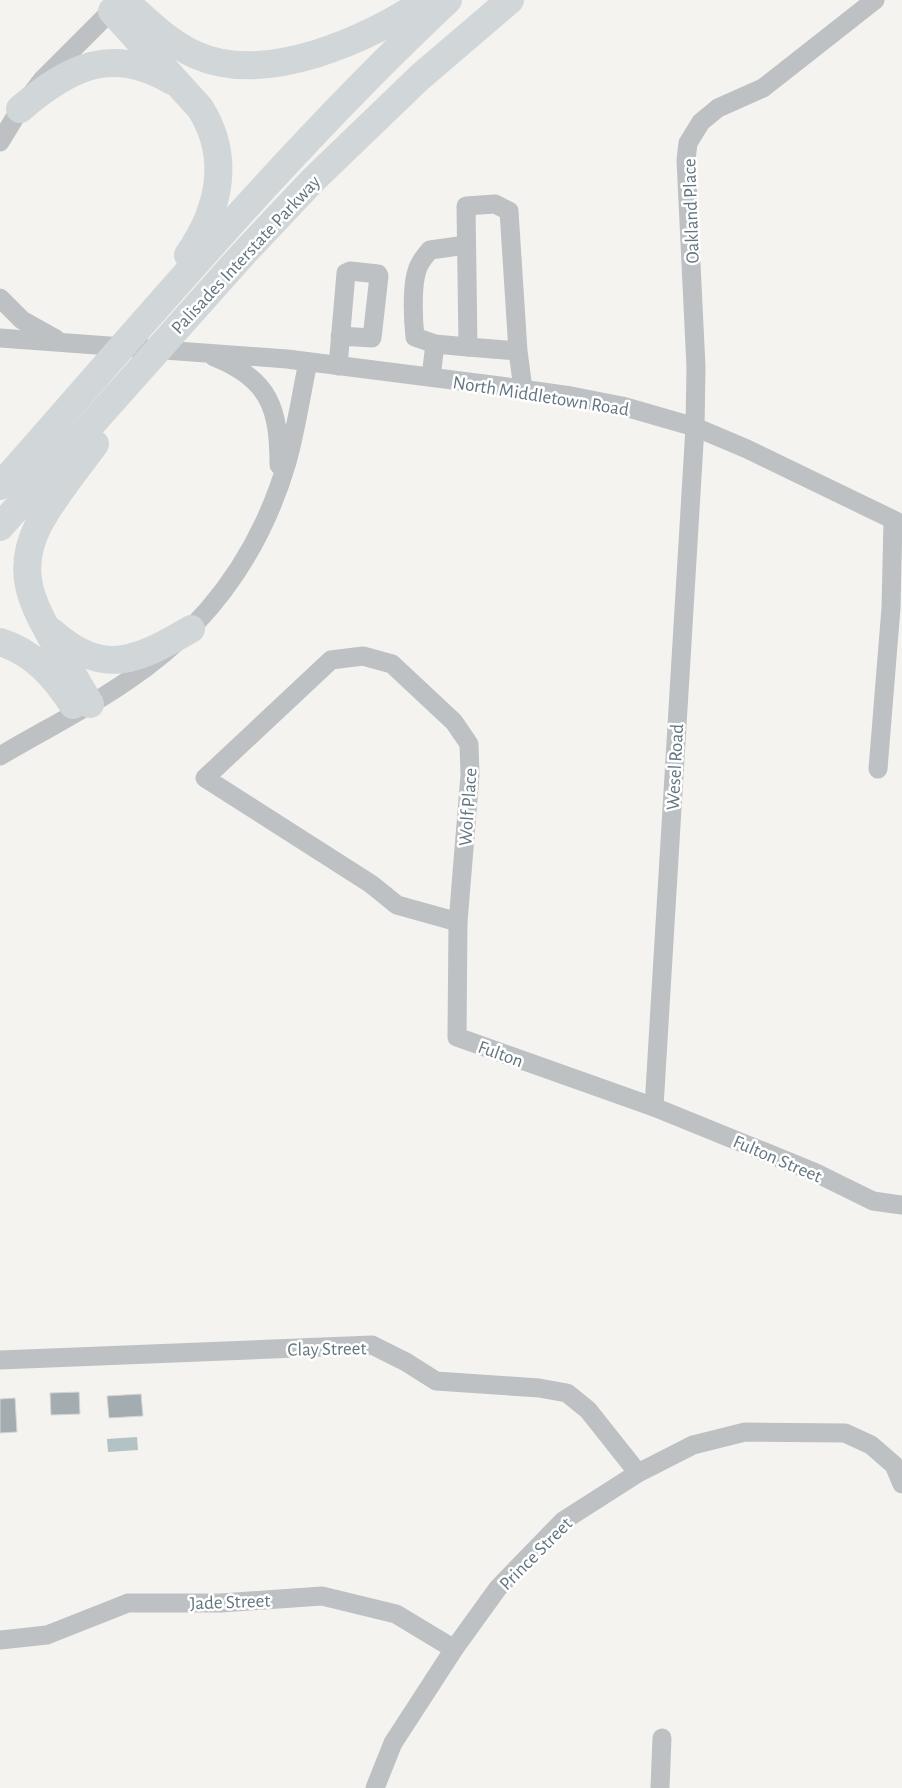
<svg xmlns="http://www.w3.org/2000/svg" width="902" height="1788" font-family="'Alegreya Sans',sans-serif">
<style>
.water{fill:#b3c2c4}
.building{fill:#a3adb1;stroke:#d5d5d2}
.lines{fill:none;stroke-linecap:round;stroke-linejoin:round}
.minor{stroke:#bdc1c4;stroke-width:19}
.highway{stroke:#d1d6d9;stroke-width:28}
.labels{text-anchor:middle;stroke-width:5;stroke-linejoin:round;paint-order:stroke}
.street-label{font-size:19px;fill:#637680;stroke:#fff}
</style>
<rect width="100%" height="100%" fill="#f4f3ef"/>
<path class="water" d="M137,1437l1,13 -30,2 -1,-13z"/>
<g class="building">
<path d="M79,1392l1,22 -29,1 -1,-22z"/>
<path d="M141,1394l2,22 -34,2 -2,-22z"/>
<path d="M15,1398l2,34 -17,1v-34z"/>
</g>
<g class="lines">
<g class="minor">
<path d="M0,142l20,-33 22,-29 77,-77"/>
<path d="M466,245l-36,5c-6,7 -12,14 -14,24 -4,16 -3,46 -1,63l20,7 33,3"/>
<path d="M0,298l22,22 34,19"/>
<path d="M0,338l287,21 213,27 71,10 51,10 73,21 52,22 155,75"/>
<path d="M518,351l-50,-4 -2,-141 29,-2 14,7 9,140 5,38"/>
<path d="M214,357c56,22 65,52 65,108"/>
<path d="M338,366l8,-93 4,-2 28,3 1,2 -7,62 -32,-2"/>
<path d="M431,377l4,-33"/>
<path d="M363,656l29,8 62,58 15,22 1,31 -12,147 -61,-17 -26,-21 -166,-106 126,-118z"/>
<path d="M0,756c42,-25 87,-47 127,-75 79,-53 133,-127 160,-219 9,-32 14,-67 21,-100"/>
<path d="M878,769l13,-161 2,-88"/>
<path d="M458,922l-1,115 197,70 160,65 59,29 29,4"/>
<path d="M654,1107l41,-680 1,-60 -10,-207 2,-17 13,-21 17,-14 45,-20 112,-88"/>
<path d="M0,1360l372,-15 34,17 30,19 103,7 28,5 21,17 50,63"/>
<path d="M0,1640l47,-5 81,-32h93l101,-7 74,18 58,35"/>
<path d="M375,1788l18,-45 61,-94 44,-61 65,-67 75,-48 55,-28 52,-13 100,1 26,12 23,20 8,19"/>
<path d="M660,1788l2,-50"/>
</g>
<g class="highway">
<path d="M126,2c22,20 43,41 70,53 68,31 173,-15 230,-55"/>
<path d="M112,11l88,97c31,49 20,101 -12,147"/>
<path d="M20,109c49,-42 92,-64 152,-28"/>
<path d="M0,486c146,-165 287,-335 448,-486"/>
<path d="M0,527l245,-275 68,-72 107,-103 90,-77"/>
<path d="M52,632c52,46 86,28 139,-3"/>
<path d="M0,642c33,10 55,35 73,63"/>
<path d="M90,704c-12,-20 -23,-40 -35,-60 -23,-41 -40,-72 -17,-118 15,-29 38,-56 57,-82"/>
</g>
</g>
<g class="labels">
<g class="street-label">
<text transform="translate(690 211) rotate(-92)" y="7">Oakland Place</text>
<text transform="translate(245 254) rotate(-47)" y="7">Palisades Interstate Parkway</text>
<text transform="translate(541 395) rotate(9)" y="7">North Middletown Road</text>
<text transform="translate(674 767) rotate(-87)" y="7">Wesel Road</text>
<text transform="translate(467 807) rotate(-86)" y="7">Wolf Place</text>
<text transform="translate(501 1053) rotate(20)" y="7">Fulton</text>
<text transform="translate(778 1158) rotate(23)" y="7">Fulton Street</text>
<text transform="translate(327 1348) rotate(-1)" y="7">Clay Street</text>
<text transform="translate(535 1553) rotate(-45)" y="7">Prince Street</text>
<text transform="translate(230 1601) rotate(-2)" y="7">Jade Street</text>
</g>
</g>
</svg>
